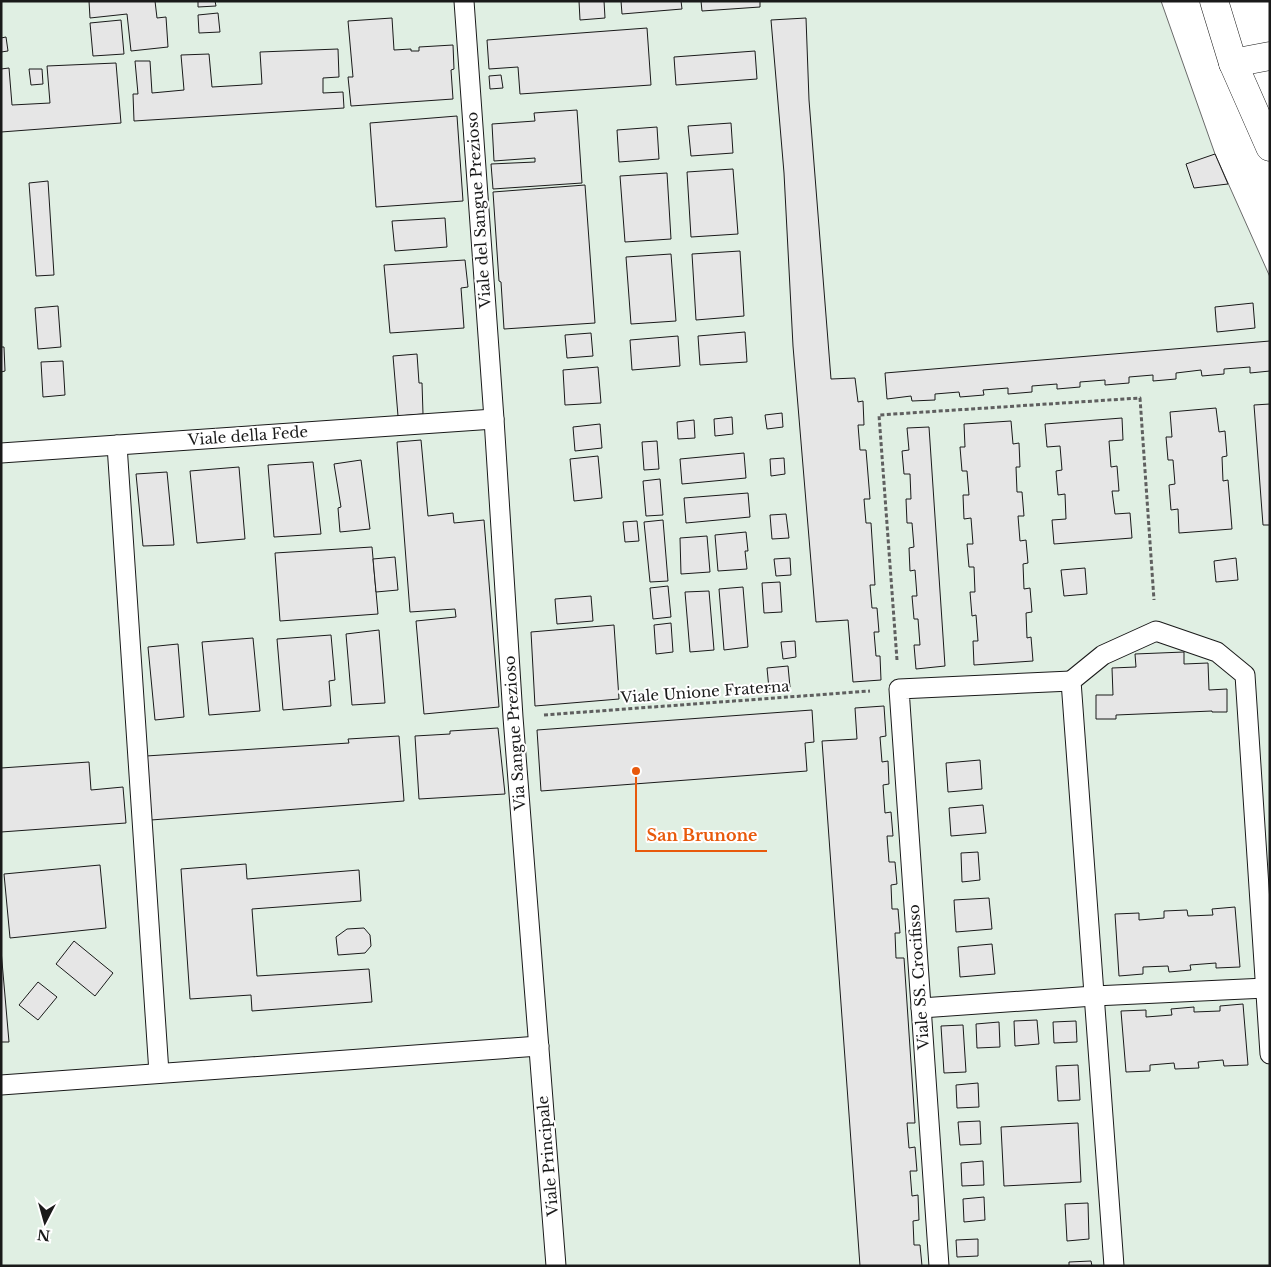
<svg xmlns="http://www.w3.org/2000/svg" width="1271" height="1267" font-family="'Libre Baskerville',serif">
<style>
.green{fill:#e0efe3;stroke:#6a6a6a}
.building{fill:#e6e6e6;stroke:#1a1a1a}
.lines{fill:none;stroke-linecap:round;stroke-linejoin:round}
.service-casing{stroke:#1a1a1a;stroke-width:21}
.minor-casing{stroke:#1a1a1a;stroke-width:29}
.path{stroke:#5f5f5f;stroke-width:3;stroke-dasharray:4 2.5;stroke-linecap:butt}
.service{stroke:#fff;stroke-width:19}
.minor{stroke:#fff;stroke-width:28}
.labels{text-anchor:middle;stroke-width:4;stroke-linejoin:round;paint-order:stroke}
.street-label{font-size:15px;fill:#1a1a1a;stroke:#fff}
.leader{fill:none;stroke:#e8590c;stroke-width:2}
.callout-dot{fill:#e8590c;stroke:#fff;stroke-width:2}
.callout-label{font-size:16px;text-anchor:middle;font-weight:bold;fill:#e8590c;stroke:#fff;stroke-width:4;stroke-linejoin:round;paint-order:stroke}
</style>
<rect width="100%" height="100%" fill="#fff"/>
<path class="green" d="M1,1h1160l54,153 55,123v989h-1269z"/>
<g class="building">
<path d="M89,1h66l2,17 9,-1 2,30 -37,4 -4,-37 -37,4z"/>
<path d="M198,1h17l1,5 -18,1z"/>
<path d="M579,1h25l1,17 -25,2z"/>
<path d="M621,1h60l1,8 -60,5z"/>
<path d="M701,1h59v6l-58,4z"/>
<path d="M218,13l2,19 -21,1 -1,-18z"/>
<path d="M392,18l2,32 17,-1v2h8v-4l34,-2 1,24 -3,1 2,29 -102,7 -3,-29h5l-5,-56z"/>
<path d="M806,18l3,82 22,279 24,-1 3,24 5,-1 1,24h-6l2,25h6l4,49h-6l2,24h5l4,62h-5l2,23h5l2,24h-5l2,24h4l1,24 -28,2 -5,-62 -32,2 -23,-276 -9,-173 -13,-153z"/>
<path d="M121,20l3,34 -31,2 -3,-33z"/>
<path d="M647,28l4,57 -131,9 -2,-27 -29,2 -2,-29z"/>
<path d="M6,37l2,14 -7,1v-14z"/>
<path d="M338,49l1,28 -16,1v15l20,-1 1,16 -210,13 -1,-27h5l-3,-33h15l2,32 32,-3 -3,-35 28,-1 3,33 50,-3 -2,-32z"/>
<path d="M755,51l2,28 -81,6 -2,-28z"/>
<path d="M116,63l5,60 -120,9v-63l8,-1 3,37 38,-2 -3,-37z"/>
<path d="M29,69h13l1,15 -12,1z"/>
<path d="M501,75l2,13 -13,1 -1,-13z"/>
<path d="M577,110l5,73 -89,6 -2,-25 44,-2v-4l-41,3 -2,-37 43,-3 -1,-8z"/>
<path d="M457,116l6,85 -87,6 -6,-84z"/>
<path d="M731,123l2,30 -42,3 -3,-30z"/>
<path d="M657,127l2,32 -40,3 -2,-32z"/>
<path d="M1215,154l13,30 -34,4 -8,-24z"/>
<path d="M733,169l5,65 -47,3 -4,-65z"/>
<path d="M667,173l4,66 -46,3 -5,-66z"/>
<path d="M48,181l6,94 -18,1 -7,-93z"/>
<path d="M585,185l10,138 -91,6 -3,-47 -2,-1 -6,-89z"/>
<path d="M445,218l2,29 -52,4 -3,-30z"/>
<path d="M740,251l4,65 -48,4 -4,-66z"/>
<path d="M671,254l5,67 -45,3 -5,-67z"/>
<path d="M465,260l3,27 -7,1 3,40 -74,5 -6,-68z"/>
<path d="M1253,303l2,25 -38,4 -2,-25z"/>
<path d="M58,306l3,41 -23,2 -3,-41z"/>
<path d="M745,332l2,30 -47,3 -2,-29z"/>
<path d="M591,333l2,23 -26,2 -2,-23z"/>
<path d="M678,336l2,30 -48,4 -2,-30z"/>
<path d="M1270,341v30l-20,2v-6l-26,2v5l-22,2 -1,-6 -25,3v6l-23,2v-6l-24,2v6l-24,2v-5l-25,2v5l-23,2v-5l-25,2v6l-24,2v-6l-25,2 1,5 -24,2 -1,-5 -24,2v6l-23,1 -1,-5 -24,3 -2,-26z"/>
<path d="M1,347h3l1,24 -4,1z"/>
<path d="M417,354l2,29h3l1,31 -25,2 -5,-60z"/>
<path d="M63,361l2,34 -22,2 -2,-35z"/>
<path d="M598,367l3,36 -36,2 -2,-35z"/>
<path d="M1270,404v121h-7l-9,-120z"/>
<path d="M1216,408l3,24 6,-1 2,25 -5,1 1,24 5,-1 4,49 -53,4 -1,-24 -7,1 -2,-25 6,-1 -2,-24h-5l-2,-23h6l-2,-25z"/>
<path d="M782,413l1,14 -16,2 -2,-14z"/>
<path d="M732,417l1,17 -18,2 -1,-17z"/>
<path d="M1122,418l1,22 -14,1 2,26 6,-1 2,25h-7l3,23 15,-1 2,25 -78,6 -2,-24 14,-1 -1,-25 -7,1 -2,-24 6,-1 -2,-24 -13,1 -2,-23z"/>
<path d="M694,420l1,18 -17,1 -1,-17z"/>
<path d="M1011,421l2,23 6,-1 1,24h-4l1,25h5l2,24h-6l2,25 6,-1 2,23 -5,1 1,25 6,-1 2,24 -6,1 1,25 4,-1 2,24 -59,4 -1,-24h5l-2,-26 -4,1 -2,-24h5l-1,-25h-5l-2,-23h6l-2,-26 -7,1 -1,-24h6l-2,-24h-5l-2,-24h5l-1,-23z"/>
<path d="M600,424l2,24 -27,3 -2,-24z"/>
<path d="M929,427l16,239 -29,3 -2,-24h6l-2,-26h-4l-2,-23h5l-2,-26 -5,1 -1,-23 5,-1 -2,-24h-5l-1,-24h5l-1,-25h-6l-2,-23 7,-1 -2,-22z"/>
<path d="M421,440l7,76 25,-3 1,10 30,-3 15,187 -75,7 -8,-93 40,-4 -1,-8 -45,3 -13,-170z"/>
<path d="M657,441l2,28 -15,1 -2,-28z"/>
<path d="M744,453l2,25 -64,6 -2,-25z"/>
<path d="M598,456l4,42 -28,3 -4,-42z"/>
<path d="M784,458l1,16 -14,2 -1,-17z"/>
<path d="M361,460l9,69 -30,3 -2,-24 3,-1 -7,-43z"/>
<path d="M313,462l8,72 -47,3 -6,-72z"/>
<path d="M239,467l6,72 -48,4 -7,-72z"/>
<path d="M167,472l7,73 -31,1 -7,-72z"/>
<path d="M660,479l3,36 -17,1 -3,-35z"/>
<path d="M748,493l2,24 -64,6 -2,-25z"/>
<path d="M786,514l3,24 -17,1 -2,-24z"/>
<path d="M663,520l5,61 -18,1 -6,-60z"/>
<path d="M637,521l2,20 -14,1 -2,-20z"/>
<path d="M746,532l2,19h-3l2,18 -29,2 -3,-36z"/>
<path d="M707,536l3,36 -29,2 -1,-36z"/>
<path d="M372,547l6,67 -98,7 -5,-68z"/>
<path d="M395,557l3,33 -22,2 -3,-33z"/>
<path d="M790,558l1,17 -15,1 -2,-17z"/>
<path d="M1236,558l2,22 -22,2 -2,-21z"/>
<path d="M1085,568l2,26 -23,2 -3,-26z"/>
<path d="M780,582l2,30 -18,1 -2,-30z"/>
<path d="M668,586l3,31 -18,2 -3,-31z"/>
<path d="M743,587l5,60 -24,3 -5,-61z"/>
<path d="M709,591l5,59 -24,2 -5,-60z"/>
<path d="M591,596l2,25 -36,3 -2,-25z"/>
<path d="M671,623l2,29 -17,2 -2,-29z"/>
<path d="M614,625l5,74 -84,7 -4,-74z"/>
<path d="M379,630l6,73 -33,2 -6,-71z"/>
<path d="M331,635l4,45 -6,1 2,25 -48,4 -6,-71z"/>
<path d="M253,638l7,73 -51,4 -7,-73z"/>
<path d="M795,641l1,16 -13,2 -2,-17z"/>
<path d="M178,644l6,73 -29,3 -7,-73z"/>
<path d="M1184,652v12l24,-1 1,27 18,-1v23h-15v-1l-96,4v4h-20v-24h17l-1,-27 24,-1 -1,-13z"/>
<path d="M788,666l2,21 -21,2 -2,-21z"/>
<path d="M884,706l2,30 -6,1 2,25 6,-1 1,23 -6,1 2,28 6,-1 2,24h-6l2,26h6l2,22 -6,1 1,24h6l2,24h-5l1,25h8l11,165h-8l2,25 6,-1 2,24h-7l2,25 6,-1 1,25 -6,1 1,24h6l2,21h-62l-38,-525 35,-2 -2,-31z"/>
<path d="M812,710l2,32 -9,1 2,28 -266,20 -4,-61z"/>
<path d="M498,728l7,66 -86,5 -4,-63 35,-2v-3z"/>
<path d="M399,736l5,65 -253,19 -5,-64 203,-13 -1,-4z"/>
<path d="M980,760l2,29 -34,3 -2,-29z"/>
<path d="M89,762l2,28 32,-3 3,36 -125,9v-64z"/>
<path d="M983,805l3,28 -35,3 -2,-28z"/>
<path d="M978,852l2,28 -18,2 -1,-29z"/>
<path d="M246,864l1,15 112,-9 2,31 -109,8 5,67 112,-7 3,33 -120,9 -1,-16 -61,4 -9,-130z"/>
<path d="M100,865l6,63 -96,10 -6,-64z"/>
<path d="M989,898l3,31 -36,3 -2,-32z"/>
<path d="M1235,907l5,60 -24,1v-5l-26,2 1,5 -22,2 -1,-6 -25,1v7l-24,2 -4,-62 24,-1v7l25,-2v-7l23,-1 1,6 25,-1 -1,-6z"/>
<path d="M364,928l6,7 1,11 -6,7 -27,2 -2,-18 11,-8z"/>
<path d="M74,941l39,32 -18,23 -39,-32z"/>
<path d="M992,944l3,30 -35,3 -2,-30z"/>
<path d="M1,950l8,92h-8z"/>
<path d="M38,982l19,15 -19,23 -19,-15z"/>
<path d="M1243,1004l5,61 -24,1 -1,-6 -25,2 1,6 -24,1 -1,-6 -24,2v6l-24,1 -5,-61 25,-1v7l26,-2 -1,-6 23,-2v5l26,-1v-5z"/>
<path d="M1037,1020l2,24 -24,2 -1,-25z"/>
<path d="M1076,1021l1,21 -23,1 -1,-21z"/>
<path d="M999,1022l1,25 -23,1 -1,-24z"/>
<path d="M963,1025l3,47 -22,1 -3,-47z"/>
<path d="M1078,1065l2,35 -22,1 -2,-35z"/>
<path d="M978,1083l1,24 -22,1 -1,-23z"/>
<path d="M980,1121l1,23 -21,1 -2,-23z"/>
<path d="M1078,1123l3,59 -77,4 -3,-59z"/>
<path d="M983,1161l1,24 -22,1 -1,-23z"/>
<path d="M984,1197l1,23 -21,2 -1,-23z"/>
<path d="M1088,1203l1,36 -22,2 -2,-37z"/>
<path d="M978,1239v17l-21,1 -1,-17z"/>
<path d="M1091,1261l1,5h-23v-4z"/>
</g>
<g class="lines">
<defs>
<g id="service">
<path d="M464,1l30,418 19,298 43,549"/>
<path d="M117,445l42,628"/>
<path d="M1,453l493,-34"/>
<path d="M921,1008l173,-12 172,-8"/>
<path d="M1,1085l538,-39"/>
<path d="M939,1266l-40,-577 172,-8"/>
<path d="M1114,1266l-43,-585 32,-26 53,-24 61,21 28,23 25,379"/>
</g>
<g id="minor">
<path d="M1214,1l19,62 37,84"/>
<path d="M1233,63l37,-7"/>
</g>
</defs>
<use href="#service" class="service-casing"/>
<use href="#minor" class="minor-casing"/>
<g class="path">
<path d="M897,660l-18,-245 261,-17 14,202"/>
<path d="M544,715l326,-24"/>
</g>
<use href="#service" class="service"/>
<use href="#minor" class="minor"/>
</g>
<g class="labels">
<g class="street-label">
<text transform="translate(479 210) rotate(-94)" y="5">Viale del Sangue Prezioso</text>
<text transform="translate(248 436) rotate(-4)" y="5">Viale della Fede</text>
<text transform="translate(705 692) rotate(-4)" y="5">Viale Unione Fraterna</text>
<text transform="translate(515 733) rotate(-94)" y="5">Via Sangue Prezioso</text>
<text transform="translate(919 977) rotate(-94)" y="5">Viale SS. Crocifisso</text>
<text transform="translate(548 1156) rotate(-95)" y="5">Viale Principale</text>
</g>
</g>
<path class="leader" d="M636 771L636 851H767"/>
<circle class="callout-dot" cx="636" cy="771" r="5"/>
<g class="callout-label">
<text x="702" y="841">San Brunone</text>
</g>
<rect width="1271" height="1267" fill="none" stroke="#1a1a1a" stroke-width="5"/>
<g transform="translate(45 1222) rotate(186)" stroke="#ffffff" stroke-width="4" paint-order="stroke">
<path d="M0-4L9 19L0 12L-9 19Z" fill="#1a1a1a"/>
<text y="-8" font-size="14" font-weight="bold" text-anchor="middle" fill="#1a1a1a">N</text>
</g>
</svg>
